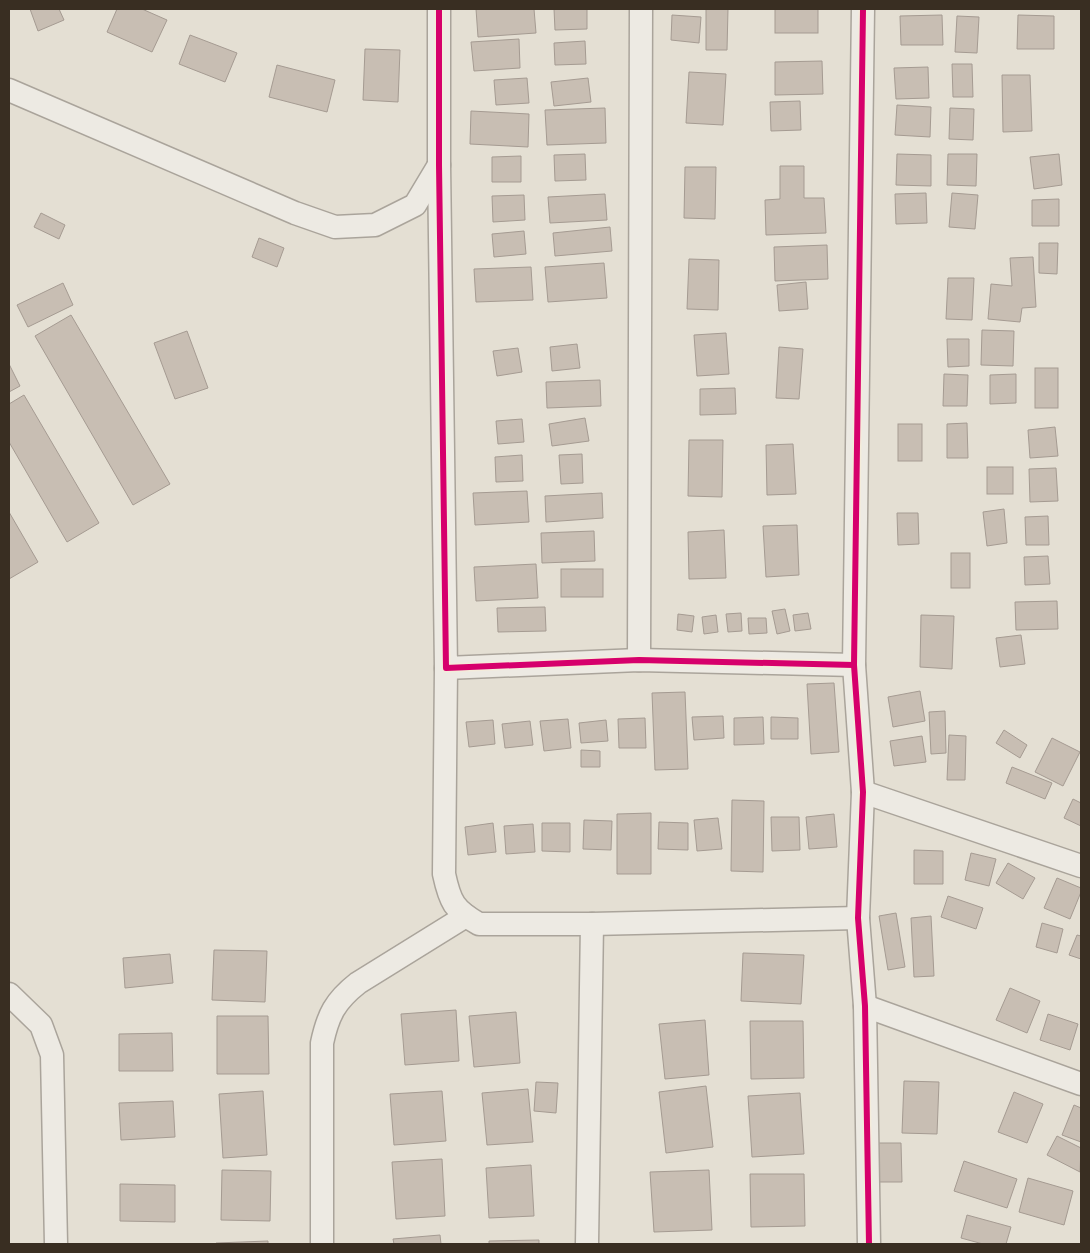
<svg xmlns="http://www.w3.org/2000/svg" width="1090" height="1253" font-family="'PT Serif',serif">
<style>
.building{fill:#c8beb3;stroke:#a59b92}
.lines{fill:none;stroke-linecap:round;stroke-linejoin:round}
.minor-casing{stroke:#aaa49b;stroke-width:25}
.minor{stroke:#edeae3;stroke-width:22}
.cycleway-casing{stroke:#f4ecda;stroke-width:9}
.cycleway{stroke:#d6006c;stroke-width:6}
</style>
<rect width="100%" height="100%" fill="#e4dfd3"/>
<g class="building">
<path d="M30,9h29l5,11 -26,11z"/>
<path d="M117,9h25l25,11 -15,32 -45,-20z"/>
<path d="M476,9h58l2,24 -58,4z"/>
<path d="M554,9h33v20l-32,1z"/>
<path d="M706,9h22l-1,41h-21z"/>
<rect x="775" y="9" width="43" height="24"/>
<path d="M672,15l29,2 -2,26 -28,-3z"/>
<path d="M942,15l1,30h-42l-1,-29z"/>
<path d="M1018,15l36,1v33h-37z"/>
<path d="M957,16l22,1 -2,36 -22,-1z"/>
<path d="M190,35l47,18 -12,29 -46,-18z"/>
<path d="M519,39l1,29 -46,3 -3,-29z"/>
<path d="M585,41l1,23 -31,1 -1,-22z"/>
<path d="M365,49l35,1 -2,52 -35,-2z"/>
<path d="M822,61l1,33 -48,1v-33z"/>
<path d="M952,64h20l1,33h-20z"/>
<path d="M277,65l58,15 -8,32 -58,-15z"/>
<path d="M928,67l1,31 -33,1 -2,-31z"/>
<path d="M689,72l37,2 -3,51 -37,-2z"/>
<path d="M1002,75h28l2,56 -29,1z"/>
<path d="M527,78l2,25 -33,2 -2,-25z"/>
<path d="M588,78l3,24 -37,4 -3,-24z"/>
<path d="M800,101l1,29 -30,1 -1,-29z"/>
<path d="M897,105l34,2 -1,30 -35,-2z"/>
<path d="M605,108l1,35 -59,2 -2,-35z"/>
<path d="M950,108l24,1 -1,31 -24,-1z"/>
<path d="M471,111l58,3 -1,33 -58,-3z"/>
<path d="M585,154l1,26 -31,1 -1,-26z"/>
<path d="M897,154l34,1v31l-35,-1z"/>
<path d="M948,154h29l-1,32 -29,-1z"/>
<path d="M1059,154l3,31 -28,4 -4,-32z"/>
<path d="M521,156v26h-29v-25z"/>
<path d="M780,166h24v32h20l2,35 -60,2 -1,-35 15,-1z"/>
<path d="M685,167h31l-1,52 -31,-1z"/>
<path d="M926,193l1,30 -31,1 -1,-30z"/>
<path d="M952,193l26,2 -3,34 -26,-2z"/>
<path d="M605,194l2,26 -57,3 -2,-26z"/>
<path d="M524,195l1,25 -32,2 -1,-26z"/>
<path d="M1059,199v27h-27v-26z"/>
<path d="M41,213l24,12 -6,14 -25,-12z"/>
<path d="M610,227l2,24 -57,5 -2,-23z"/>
<path d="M524,231l2,23 -32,3 -2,-23z"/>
<path d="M259,238l25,10 -7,19 -25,-10z"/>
<path d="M1039,243h19l-1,31 -18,-1z"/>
<path d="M827,245l1,34 -53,2 -1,-34z"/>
<path d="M1033,257l3,50 -14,1 -2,14 -32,-3 3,-35 21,2 -2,-28z"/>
<path d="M689,259l30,1 -1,50 -31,-1z"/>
<path d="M604,263l3,35 -59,4 -3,-35z"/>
<path d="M531,267l2,33 -57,2 -2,-33z"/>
<path d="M948,278h26l-2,42 -26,-1z"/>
<path d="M806,282l2,27 -29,2 -2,-26z"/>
<path d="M63,283l10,22 -45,22 -11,-22z"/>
<path d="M71,315l99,169 -37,21 -98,-169z"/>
<path d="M982,330l32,1 -1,35 -32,-1z"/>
<path d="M187,331l21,57 -33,11 -21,-56z"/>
<path d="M726,333l3,41 -32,2 -3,-41z"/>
<path d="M947,339h22v27l-21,1z"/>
<path d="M577,344l3,24 -28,3 -2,-24z"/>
<path d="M779,347l24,2 -4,50 -23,-1z"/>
<path d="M518,348l4,24 -25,4 -4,-25z"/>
<path d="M9,364l11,22 -11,6z"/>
<rect x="1035" y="368" width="23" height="40"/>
<path d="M944,374l24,1 -1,31h-24z"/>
<path d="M1016,374v29l-26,1v-29z"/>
<path d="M600,380l1,26 -54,2 -1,-26z"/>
<path d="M735,388l1,26 -36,1v-26z"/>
<path d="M24,395l75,128 -32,19 -58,-100v-38z"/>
<path d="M585,418l4,23 -37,5 -3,-22z"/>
<path d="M522,419l2,23 -26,2 -2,-23z"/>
<path d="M967,423l1,35h-21v-34z"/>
<rect x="898" y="424" width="24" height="37"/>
<path d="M1055,427l3,29 -28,2 -2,-28z"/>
<path d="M689,440h34l-1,57 -34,-1z"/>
<path d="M793,444l3,50 -29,1 -1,-50z"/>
<path d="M582,454l1,29 -22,1 -2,-29z"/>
<path d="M522,455l1,26 -27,1 -1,-25z"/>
<rect x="987" y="467" width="26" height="27"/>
<path d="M1056,468l2,33 -28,1 -1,-33z"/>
<path d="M527,491l2,31 -54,3 -2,-32z"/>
<path d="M602,493l1,25 -57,4 -1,-26z"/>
<path d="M1004,509l3,34 -20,3 -4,-34z"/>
<path d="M9,512l29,50 -29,17z"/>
<path d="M897,513h21l1,31 -21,1z"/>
<path d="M1048,516l1,29h-23l-1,-28z"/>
<path d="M797,525l2,50 -33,2 -3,-51z"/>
<path d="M724,530l2,48 -37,1 -1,-47z"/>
<path d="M594,531l1,30 -53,2 -1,-30z"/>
<rect x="951" y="553" width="19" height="35"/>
<path d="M1048,556l2,28 -25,1 -1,-28z"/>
<path d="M536,564l2,34 -62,3 -2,-34z"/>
<rect x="561" y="569" width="42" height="28"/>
<path d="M1057,601l1,28 -42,1 -1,-28z"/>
<path d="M545,607l1,24 -48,1 -1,-24z"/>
<path d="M785,609l5,22 -13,3 -5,-23z"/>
<path d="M741,613l1,18 -14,1 -2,-18z"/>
<path d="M808,613l3,16 -16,2 -2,-16z"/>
<path d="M678,614l16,2 -2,16 -15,-2z"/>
<path d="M716,615l2,17 -14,2 -2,-17z"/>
<path d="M921,615l33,1 -2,53 -32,-2z"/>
<path d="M748,618h18l1,15 -18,1z"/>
<path d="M1021,635l4,29 -25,3 -4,-29z"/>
<path d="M834,683l5,69 -28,2 -4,-70z"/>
<path d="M920,691l5,30 -32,6 -5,-30z"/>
<path d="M685,692l3,77 -33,1 -3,-77z"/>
<path d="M945,711l1,42 -15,1 -2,-42z"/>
<path d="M723,716l1,22 -30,2 -2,-23z"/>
<path d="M763,717l1,27 -30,1v-27z"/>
<path d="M771,717l27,1v21h-27z"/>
<path d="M645,718l1,30h-27l-1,-29z"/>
<path d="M568,719l3,29 -27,3 -4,-30z"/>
<path d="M493,720l2,24 -26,3 -3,-25z"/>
<path d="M606,720l2,21 -27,2 -2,-20z"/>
<path d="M530,721l3,24 -28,3 -3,-24z"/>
<path d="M1004,730l23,15 -7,13 -24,-15z"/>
<path d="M949,735l17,1 -1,44h-18z"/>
<path d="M922,736l4,26 -32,4 -4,-25z"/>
<path d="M1052,738l28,14 -17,34 -28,-14z"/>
<path d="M581,750l19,1v16h-19z"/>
<path d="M1012,767l40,16 -7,16 -39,-16z"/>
<path d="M1073,799l8,4v23l-17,-8z"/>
<path d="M732,800l32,1 -1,71 -32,-1z"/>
<path d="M651,813v61h-34v-60z"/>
<path d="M834,814l3,33 -28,2 -3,-32z"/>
<path d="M771,817h28l1,33 -28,1z"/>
<path d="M718,818l4,31 -25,2 -3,-31z"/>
<path d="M584,820l28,1 -1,29 -28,-1z"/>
<path d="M659,822l29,1v27l-30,-1z"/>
<path d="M493,823l3,29 -28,3 -3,-28z"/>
<path d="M542,823h28v29l-28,-1z"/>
<path d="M533,824l2,28 -29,2 -2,-28z"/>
<path d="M914,850l29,1v33h-29z"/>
<path d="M971,853l25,6 -7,27 -24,-6z"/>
<path d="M1008,863l27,15 -12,21 -27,-16z"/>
<path d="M1057,878l24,10v4l-11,27 -26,-11z"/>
<path d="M948,896l35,12 -7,21 -35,-12z"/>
<path d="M896,913l9,54 -17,3 -9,-54z"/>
<path d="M931,916l3,60 -20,1 -3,-59z"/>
<path d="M1042,923l21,6 -6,24 -21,-6z"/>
<path d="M1077,935l4,1v23l-12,-4z"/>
<path d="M214,950l53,1 -2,51 -53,-2z"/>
<path d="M743,953l61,2 -3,49 -60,-3z"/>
<path d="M170,954l3,29 -48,5 -2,-30z"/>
<path d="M1010,988l30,13 -13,32 -31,-13z"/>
<path d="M456,1010l3,51 -54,4 -4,-51z"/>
<path d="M516,1012l4,51 -46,4 -5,-51z"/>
<path d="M1048,1014l30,10 -8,26 -30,-10z"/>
<path d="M217,1016h51l1,58h-52z"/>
<path d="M705,1020l4,55 -44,4 -6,-55z"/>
<path d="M750,1021h53l1,57 -53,1z"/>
<path d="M172,1033l1,38h-54v-37z"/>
<path d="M904,1081l35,1 -2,52 -35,-1z"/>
<path d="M536,1082l22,1 -2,30 -22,-2z"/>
<path d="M706,1086l7,61 -47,6 -7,-61z"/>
<path d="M528,1089l5,53 -46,3 -5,-52z"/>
<path d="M263,1091l4,64 -44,3 -4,-64z"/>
<path d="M442,1091l4,50 -52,4 -4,-51z"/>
<path d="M1014,1092l29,12 -16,39 -29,-11z"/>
<path d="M800,1093l4,61 -52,3 -4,-61z"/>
<path d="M173,1101l2,36 -54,3 -2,-37z"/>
<path d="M1074,1105l7,3v34l-19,-7z"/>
<path d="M1057,1136l24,12 -1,24 -33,-17z"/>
<path d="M875,1143h26l1,39h-26z"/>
<path d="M442,1159l3,57 -49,3 -4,-57z"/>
<path d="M964,1161l53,18 -10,29 -53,-17z"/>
<path d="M531,1165l3,51 -45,2 -3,-50z"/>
<path d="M222,1170l49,1 -1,50 -49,-1z"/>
<path d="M709,1170l3,60 -58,2 -4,-60z"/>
<path d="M750,1174h54l1,52 -54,1z"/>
<path d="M1028,1178l45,13 -9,34 -45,-13z"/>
<path d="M120,1184l55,1v37l-55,-1z"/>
<path d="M967,1215l44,12 -5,17h-23l-22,-6z"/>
<path d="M440,1235l1,9h-47l-1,-5z"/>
<path d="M539,1240v4h-50v-3z"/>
<path d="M268,1241v3h-52v-1z"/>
</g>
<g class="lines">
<defs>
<g id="minor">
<path d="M439,9v156l7,503 193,-8 215,5"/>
<path d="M863,9l-9,656 9,127 -5,126 7,88 4,238"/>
<path d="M9,90l286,123 40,14 40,-2 40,-20 24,-40"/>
<path d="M639,660l2,-651"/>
<path d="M446,668l-2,206c6,28 10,36 35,50h113l266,-6"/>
<path d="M863,792l218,74"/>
<path d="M9,994l32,31 11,30 4,189"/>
<path d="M865,1006l216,78"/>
<path d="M322,1244v-201c6,-28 13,-42 36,-60l108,-67"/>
<path d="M587,1244l5,-320"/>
</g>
</defs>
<use href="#minor" class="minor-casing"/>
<use href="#minor" class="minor"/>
<defs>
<g id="cycleway">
<path d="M439,9v156l7,503 193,-8 215,5"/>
<path d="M863,9l-9,656 9,127 -5,126 7,88 4,238"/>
</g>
</defs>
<use href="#cycleway" class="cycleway-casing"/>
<use href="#cycleway" class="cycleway"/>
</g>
<rect width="1090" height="1253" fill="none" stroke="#392e22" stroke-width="20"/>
</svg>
